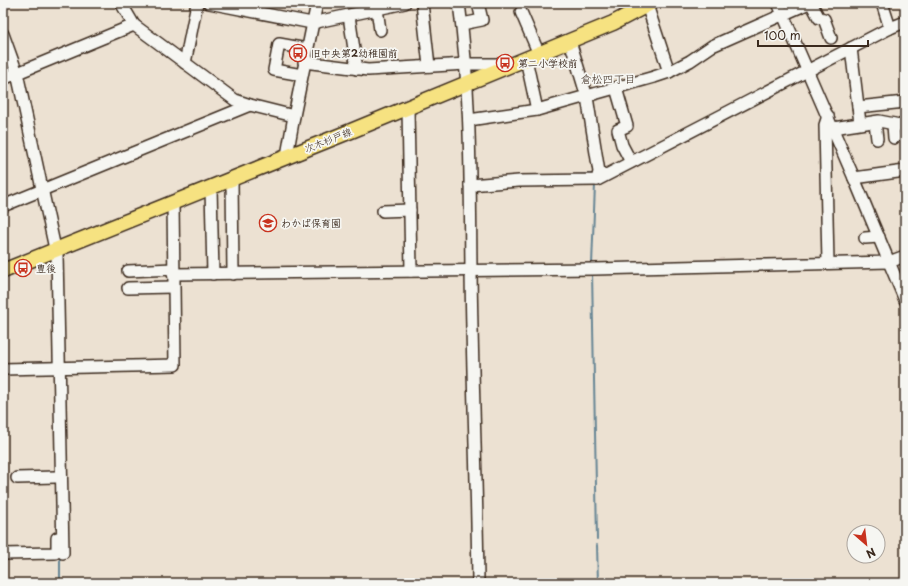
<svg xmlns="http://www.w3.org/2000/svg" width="908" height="586" font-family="'Playpen Sans','Klee One',sans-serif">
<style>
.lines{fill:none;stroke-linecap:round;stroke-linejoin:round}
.stream{stroke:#678695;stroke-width:2}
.minor-casing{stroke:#3b2a1e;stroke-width:14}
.major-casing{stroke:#3b2a1e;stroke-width:17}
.minor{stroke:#f6f6f2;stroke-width:11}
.major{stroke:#f6e281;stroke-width:14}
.labels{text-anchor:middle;stroke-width:3.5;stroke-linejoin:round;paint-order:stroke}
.poi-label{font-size:10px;font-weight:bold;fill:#3b2a1e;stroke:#f6f6f2;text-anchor:start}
.street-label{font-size:10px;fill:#3b2a1e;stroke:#f6f6f2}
.neighbourhood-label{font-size:11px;fill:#3b2a1e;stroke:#f6f6f2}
</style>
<rect width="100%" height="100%" fill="#ece1d2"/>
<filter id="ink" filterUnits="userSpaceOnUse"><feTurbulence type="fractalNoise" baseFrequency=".025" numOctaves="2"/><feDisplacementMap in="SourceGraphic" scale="8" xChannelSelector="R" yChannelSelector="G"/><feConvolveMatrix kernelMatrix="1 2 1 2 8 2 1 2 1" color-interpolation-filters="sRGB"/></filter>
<g filter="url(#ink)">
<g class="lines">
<g class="stream">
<path d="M570,175l24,-1"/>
<path d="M592,265l3,-81"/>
<path d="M592,272l5,267"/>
<path d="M597,545l1,38"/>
<path d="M60,556v27"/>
</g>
<defs>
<g id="minor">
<path d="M121,3l13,22 101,75 15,5 44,11"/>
<path d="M209,3l103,20 93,-20"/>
<path d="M422,3l7,63"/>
<path d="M459,3c12,88 11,177 12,266 1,104 6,209 7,314"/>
<path d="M778,3l76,175 51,-7"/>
<path d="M811,3l8,15 5,1 7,19"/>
<path d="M882,3l8,25"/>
<path d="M647,5l22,67"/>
<path d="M377,9l3,21"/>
<path d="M521,12l18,42"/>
<path d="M349,16l8,53"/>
<path d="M462,24l20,-4 -4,-17"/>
<path d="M3,34l14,39 37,171 3,10 6,299"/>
<path d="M570,41l17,56 12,75 -2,8"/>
<path d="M851,48l9,75"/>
<path d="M526,59l11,51"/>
<path d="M304,62l64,8 98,-6h44"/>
<path d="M185,63l12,-60"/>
<path d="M302,75l-28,-5 5,-26 28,5"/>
<path d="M3,79l131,-54"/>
<path d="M616,88l11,38 -9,4 4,15 9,17"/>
<path d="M858,107l47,-5"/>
<path d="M408,108l3,163"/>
<path d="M469,120l68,-10 117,-33 15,-5 21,-11 22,-15 97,-43"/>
<path d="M875,122l2,17"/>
<path d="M893,124l1,14"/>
<path d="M833,128l46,-7 26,5"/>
<path d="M288,156v-6l6,-34 23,-113"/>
<path d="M232,179l1,95"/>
<path d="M470,185l49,-4 78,-1 293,-152 15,-6"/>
<path d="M211,188l2,86"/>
<path d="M3,206l247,-101"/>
<path d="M383,211l27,-1"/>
<path d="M865,238l14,-1"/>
<path d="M905,256l-16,6 16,38"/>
<path d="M828,263l-3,-138 3,-9"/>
<path d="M128,271l45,-2"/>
<path d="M173,274l422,-5 294,-7 -35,-84"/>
<path d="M128,288l45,-1"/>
<path d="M3,369l172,-4 -2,-162"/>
<path d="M17,478l39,-1"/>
<path d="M3,554l52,-1 2,-2v-13"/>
</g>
<path id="major" d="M3,271l348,-140 262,-108 38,-20"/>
</defs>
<use href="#minor" class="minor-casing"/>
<use href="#major" class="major-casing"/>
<use href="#minor" class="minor"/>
<use href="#major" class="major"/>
</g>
</g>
<defs>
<symbol id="bus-ring" viewBox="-11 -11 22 22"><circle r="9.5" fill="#f6f6f2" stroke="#c8321e" stroke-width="1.5"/><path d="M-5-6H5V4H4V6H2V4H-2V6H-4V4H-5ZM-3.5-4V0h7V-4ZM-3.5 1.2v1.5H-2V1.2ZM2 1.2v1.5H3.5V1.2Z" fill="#c8321e"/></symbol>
<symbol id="school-ring" viewBox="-11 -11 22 22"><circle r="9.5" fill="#f6f6f2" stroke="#c8321e" stroke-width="1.5"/><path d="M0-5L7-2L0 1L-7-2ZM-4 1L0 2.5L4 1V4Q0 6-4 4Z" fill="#c8321e"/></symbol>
</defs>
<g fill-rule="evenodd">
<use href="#bus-ring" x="288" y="43" width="20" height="20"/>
<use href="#bus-ring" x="495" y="53" width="20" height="20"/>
<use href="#school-ring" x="258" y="213" width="20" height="20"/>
<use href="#bus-ring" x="13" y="258" width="20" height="20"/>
</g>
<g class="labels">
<g class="poi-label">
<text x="311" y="57">旧中央第2幼稚園前</text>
<text x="518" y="67">第二小学校前</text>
<text x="281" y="227">わかば保育園</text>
<text x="36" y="272">豊後</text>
</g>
<g class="street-label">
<text transform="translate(328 140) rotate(-22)" y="4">次木杉戸線</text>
</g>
<g class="neighbourhood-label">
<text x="608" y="83">倉松四丁目</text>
</g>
</g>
<rect width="908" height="586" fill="none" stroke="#f6f6f2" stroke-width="16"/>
<rect x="8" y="8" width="892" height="570" fill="none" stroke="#3b2a1e" stroke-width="1.5" filter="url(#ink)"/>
<g transform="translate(866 544) rotate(152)"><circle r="19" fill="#f6f6f2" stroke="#aba49d"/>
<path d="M0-3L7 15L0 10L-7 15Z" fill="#c8321e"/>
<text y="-6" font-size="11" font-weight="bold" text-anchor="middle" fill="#3b2a1e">N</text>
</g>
<path d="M758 40v6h110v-6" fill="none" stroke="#3b2a1e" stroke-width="2"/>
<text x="764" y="40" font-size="12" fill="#3b2a1e" stroke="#f6f6f2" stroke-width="3" paint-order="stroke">100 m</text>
</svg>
